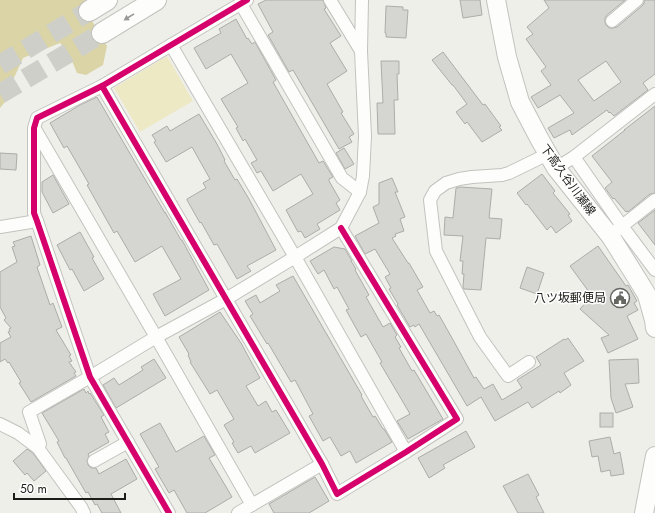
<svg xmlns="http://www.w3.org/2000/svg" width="655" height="513" font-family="Jost,'Noto Sans JP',sans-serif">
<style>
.green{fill:#ede9c5}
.forest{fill:#dad4a6}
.building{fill:#d5d5d1;stroke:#acaca8;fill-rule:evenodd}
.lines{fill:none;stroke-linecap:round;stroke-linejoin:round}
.primary-tunnel{stroke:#cfcfca;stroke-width:20;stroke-dasharray:20 10;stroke-linecap:butt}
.minor-casing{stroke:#c3c2bf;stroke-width:14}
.secondary-casing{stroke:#c3c2bf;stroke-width:20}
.primary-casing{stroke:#c3c2bf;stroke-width:22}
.minor{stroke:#fdfdfc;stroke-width:12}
.secondary{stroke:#fdfdfc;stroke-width:18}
.primary{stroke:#fdfdfc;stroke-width:20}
.cycleway-casing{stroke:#fff;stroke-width:8}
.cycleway{stroke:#d6006c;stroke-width:6}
.oneway{fill:#989895}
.labels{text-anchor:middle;stroke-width:3;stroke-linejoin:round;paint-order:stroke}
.street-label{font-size:12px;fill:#1c1c18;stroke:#fff}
.poi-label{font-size:12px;fill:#1c1c18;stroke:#fff;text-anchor:end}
</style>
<rect width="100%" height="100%" fill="#efefea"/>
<path class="green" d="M167,56l26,45 -53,31 -26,-44z"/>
<path class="forest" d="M0,0h86l-4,4 25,42 -4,19 -17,10 -9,-2 -7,-17 -10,-13 -37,15 -14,31v8l-9,11z"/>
<g class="building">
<path d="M266,0h57l3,8 -2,1 17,27 -11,7 17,28 -20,13 16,28 -2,1 13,21 -5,3 3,5 -13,7 -46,-79 -4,2 -21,-37 5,-3 -15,-28z"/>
<path d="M460,0h20l2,15 -19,3z"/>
<path d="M544,0h81l-18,15 -2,3v4l1,3 3,3h4l4,-1 25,-21 2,-3v-3h11v74l-12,9 5,7 -34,26 -4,-4 -1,1 -2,-3 -35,25 -2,-5 -16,8 -6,-10 26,-15 -14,-18 -22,13 -7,-11 20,-12 -10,-14 5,-4 -20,-28 7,-5 -6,-7 22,-19zM606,61l15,21 -27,19 -16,-21z"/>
<path d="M386,6l17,1v3h5l-2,28 -20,-1v-4h-1z"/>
<path d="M236,19l11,20 1,-1 4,6 3,-2 21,38 -3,2 46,81 4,-2 10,16 -4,2v2l11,19 -4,3 4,7 -23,14 3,5 -15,9 -4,-7 -3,1 -12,-22 27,-16 -12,-20 -28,17 -12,-20 -4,2 -6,-10 6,-3 -12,-21 -2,2 -7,-13 2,-1 -17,-28 27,-16 -17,-29 -25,15 -12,-21 27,-15 -2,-4z"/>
<path d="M443,52l40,53 2,-1 16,22 -2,1 3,3 -20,12 -15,-20 -2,2 -9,-12 11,-8 -14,-19h-1l-20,-25z"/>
<path d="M381,61h18v13h-2l1,26h-4l1,34h-17l-1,-31h6z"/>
<path d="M97,97l52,89 16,27v-1l16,28h1l27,50 -44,26 -12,-22 28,-15 -19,-33 -27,16 -18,-31 -3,2 -27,-48 2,-1 -22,-38 -3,2 -14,-25 30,-18z"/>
<path d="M655,106v87l-5,1 -22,18 -1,-1 -1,1 -12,-14 -1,1 -8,-11 7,-6 -20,-26 33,-26h-1z"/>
<path d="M199,114l18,30 8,16 -1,1 11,19 2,-1 12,20 27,51 -29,16 4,5 -14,8 -20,-35 -3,1 -13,-23 -1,1 -13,-23v-1l19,-11 -3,-5 7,-4 -18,-32 -26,15 -12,-20 2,-1 -4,-6 15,-9 3,5z"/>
<path d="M344,148l10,16 -9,5 -9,-16z"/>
<path d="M0,153l17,1 -1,16 -16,-1z"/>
<path d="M542,174l13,17 -2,2 17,21 -2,1 4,6 -16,12 -5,-7 -4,4 -20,-26 -1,1 -9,-12z"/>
<path d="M53,175l16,29 -16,9 -11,-21v-10z"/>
<path d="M392,178l6,14h-3l10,25 -5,2 4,12 -9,3 1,2 -4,2 16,25h1l14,24 -6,3 13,23 4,-2 3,5 2,-1 13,23 22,40 2,-1 8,12 9,-5 9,16 20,-12 -5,-8 24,-15 -5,-8 28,-18 1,1 3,-2 16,23 -20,12 7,12 -11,8 -1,-2 -27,17 -4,-6 -33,19 -14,-24 -14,9 -48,-82 -4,3 -1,-2 -4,2 -7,-12 -6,-10 1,-1 -9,-15 2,-1 -6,-11 5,-3 -15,-25 -10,5 -10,-18 24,-13 -6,-16 6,-3v-21z"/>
<path d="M460,187l32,2 -3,29 13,1 -2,20 -14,-1 -5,52 -17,-1 -1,-2 1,-13h-2l1,-13h-3l3,-25 -19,-1 1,-18 8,1 3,-30z"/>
<path d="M655,210v35l-17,-22z"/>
<path d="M80,232l14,25 -2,1 12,21 -20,12 -12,-22 -2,1 -13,-25z"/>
<path d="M31,236l9,29 -3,2 13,38 3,-2 9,24 -6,3 15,25 -2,1 3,5 -3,1 7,10 -2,1 2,3 -45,26 -12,-19 2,-1 -12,-20 -1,1 -3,-4 -5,3v-19l11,-6 -3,-5 2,-1 -1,-2 2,-1 -7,-8 2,-2 -6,-11v-35l17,-10 -5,-15 3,-1 -2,-4z"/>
<path d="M598,246l28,40 2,-1 9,16 -3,2 4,7 -11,6 11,23 -30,14 -7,-15 8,-3 -29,-26 12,-13 -22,-30z"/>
<path d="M334,247l11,2 7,12h-1l5,8 -1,1 14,25 -3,2 17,30 7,-4 7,12 -2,2 6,10 -2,1 13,23 2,-1 29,49 -35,20 -11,-18 13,-7 -30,-51 2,-1 -16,-28 -5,3 -15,-27 3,-1 -12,-22 -3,2 -10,-19 -6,4 -8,-13z"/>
<path d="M527,267l17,6 -7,21 -17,-6z"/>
<path d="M293,276l69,119 -1,1 12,21 2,-1 8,13h1l8,13 -36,21 -6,-12 -9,5 -11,-19 -7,4 -14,-25 4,-2 -18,-34 -4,2 -23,-39 -1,1 -17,-28 3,-2 -8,-13 11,-6 4,8 20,-12 -4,-6z"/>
<path d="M220,312l21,31 19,35 -14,8 12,20 8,-5 6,11 4,-2 14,23 -35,20 -4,-7 -13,7 -6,-10 2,-1 -10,-17 10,-6 -17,-29 -7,4 -20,-32h1l-3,-7 1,-1 -10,-17z"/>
<path d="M154,359l12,19 -50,30 -13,-23 11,-7 5,7 24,-15 -2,-3z"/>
<path d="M638,359l1,24 -14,1 8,23 -17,6 -5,-15 -2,-38z"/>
<path d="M84,389l2,4 2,-2 1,3 1,-1 14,22 -3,2 8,15 -4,2 4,8 -21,12 1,2 -2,5 1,4 3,3h5l3,6 27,-15 11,20 -26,15 10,19h-19l-5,-9 -2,1 -7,-13 -2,1 -20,-35h-1l-8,-16 2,-1 -17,-28z"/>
<rect x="600" y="413" width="13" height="14"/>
<path d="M160,423l16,29 28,-16 11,19 -6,3 23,39 -27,16h-18l-13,-23 -5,3 -14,-24 4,-2 -19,-33z"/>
<path d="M466,431l9,16 -32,18 2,3 -16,10 -11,-20z"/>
<path d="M610,437l4,17 6,-2 4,22 -13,2 -1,-6 -9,2 -3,-16 -6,1 -3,-16z"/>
<path d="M27,449l6,4 13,18 -12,10 -7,-8 -2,2 -12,-14z"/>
<path d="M528,474l11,21 -3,2 8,16h-26l-15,-27z"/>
<path d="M315,477l14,24 -20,12h-35l-5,-9z"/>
</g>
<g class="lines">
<g class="primary-tunnel">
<path d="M0,65l89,-54"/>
<path d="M0,94l102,-61"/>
</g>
<defs>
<g id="minor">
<path d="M330,0l31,51"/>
<path d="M241,4l101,174 18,14"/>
<path d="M612,21l25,-21"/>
<path d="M171,45l124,212 111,195"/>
<path d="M102,86l220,378 15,30 69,-42 51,-33 -116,-191"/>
<path d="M35,129l121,208 96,168"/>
<path d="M574,157l48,69 33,44"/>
<path d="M556,168l18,-11 81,-63"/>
<path d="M0,227l37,-6"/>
<path d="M617,230l38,-30"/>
<path d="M529,362l-21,14 -28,-39 -44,-86 -6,-51 5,-9 11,-8 13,-4 13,-2 30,-2 7,-2 39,-19"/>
<path d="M0,424l18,9 20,15 43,59 3,6"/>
<path d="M38,448l2,-4 -11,-32 61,-35 66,-40 70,-38 69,-42 46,-29 19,-36 3,-16 2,-40 -4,-85 1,-51"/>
<path d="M94,461l34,-19"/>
<path d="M169,513l-79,-136 -53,-156 -3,-8v-85l3,-10 65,-32 145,-86"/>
<path d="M238,513l84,-49"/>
</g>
<g id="secondary">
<path d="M496,0l11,57 13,45 20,38 16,28 55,69 30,48 6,10 7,25 1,8"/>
<path d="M644,513l11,-57"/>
</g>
<g id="primary">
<path d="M89,11l18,-11"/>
<path d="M102,33l54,-33"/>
</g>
</defs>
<use href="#minor" class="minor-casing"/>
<use href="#secondary" class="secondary-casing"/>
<use href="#primary" class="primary-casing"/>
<use href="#minor" class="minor"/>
<use href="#secondary" class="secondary"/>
<use href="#primary" class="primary"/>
<defs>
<g id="cycleway">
<path d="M102,86l220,378 15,30 69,-42 51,-33 -116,-191"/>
<path d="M169,513l-79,-136 -53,-156 -3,-8v-85l3,-10 65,-32 145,-86"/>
</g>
</defs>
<use href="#cycleway" class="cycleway-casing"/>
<use href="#cycleway" class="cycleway"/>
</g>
<defs><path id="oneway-solid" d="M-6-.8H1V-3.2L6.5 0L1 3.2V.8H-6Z"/></defs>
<use class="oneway" href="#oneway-solid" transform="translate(129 17) rotate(148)"/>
<defs>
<symbol id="civic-ring" viewBox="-11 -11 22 22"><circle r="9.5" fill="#fff" stroke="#666662" stroke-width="1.5"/><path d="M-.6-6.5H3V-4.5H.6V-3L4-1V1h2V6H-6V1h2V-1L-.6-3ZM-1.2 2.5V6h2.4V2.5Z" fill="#666662"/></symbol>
</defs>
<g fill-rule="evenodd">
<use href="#civic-ring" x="609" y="287" width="22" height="22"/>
</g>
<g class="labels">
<g class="street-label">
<text transform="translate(568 180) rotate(54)" y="4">下高久谷川瀬線</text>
</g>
<g class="poi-label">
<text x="606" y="302">八ツ坂郵便局</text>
</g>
</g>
<path d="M14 493v6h111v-6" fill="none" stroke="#1c1c18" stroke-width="2"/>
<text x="20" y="493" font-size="12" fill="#1c1c18" stroke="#ffffff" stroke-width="3" paint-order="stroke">50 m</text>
</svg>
